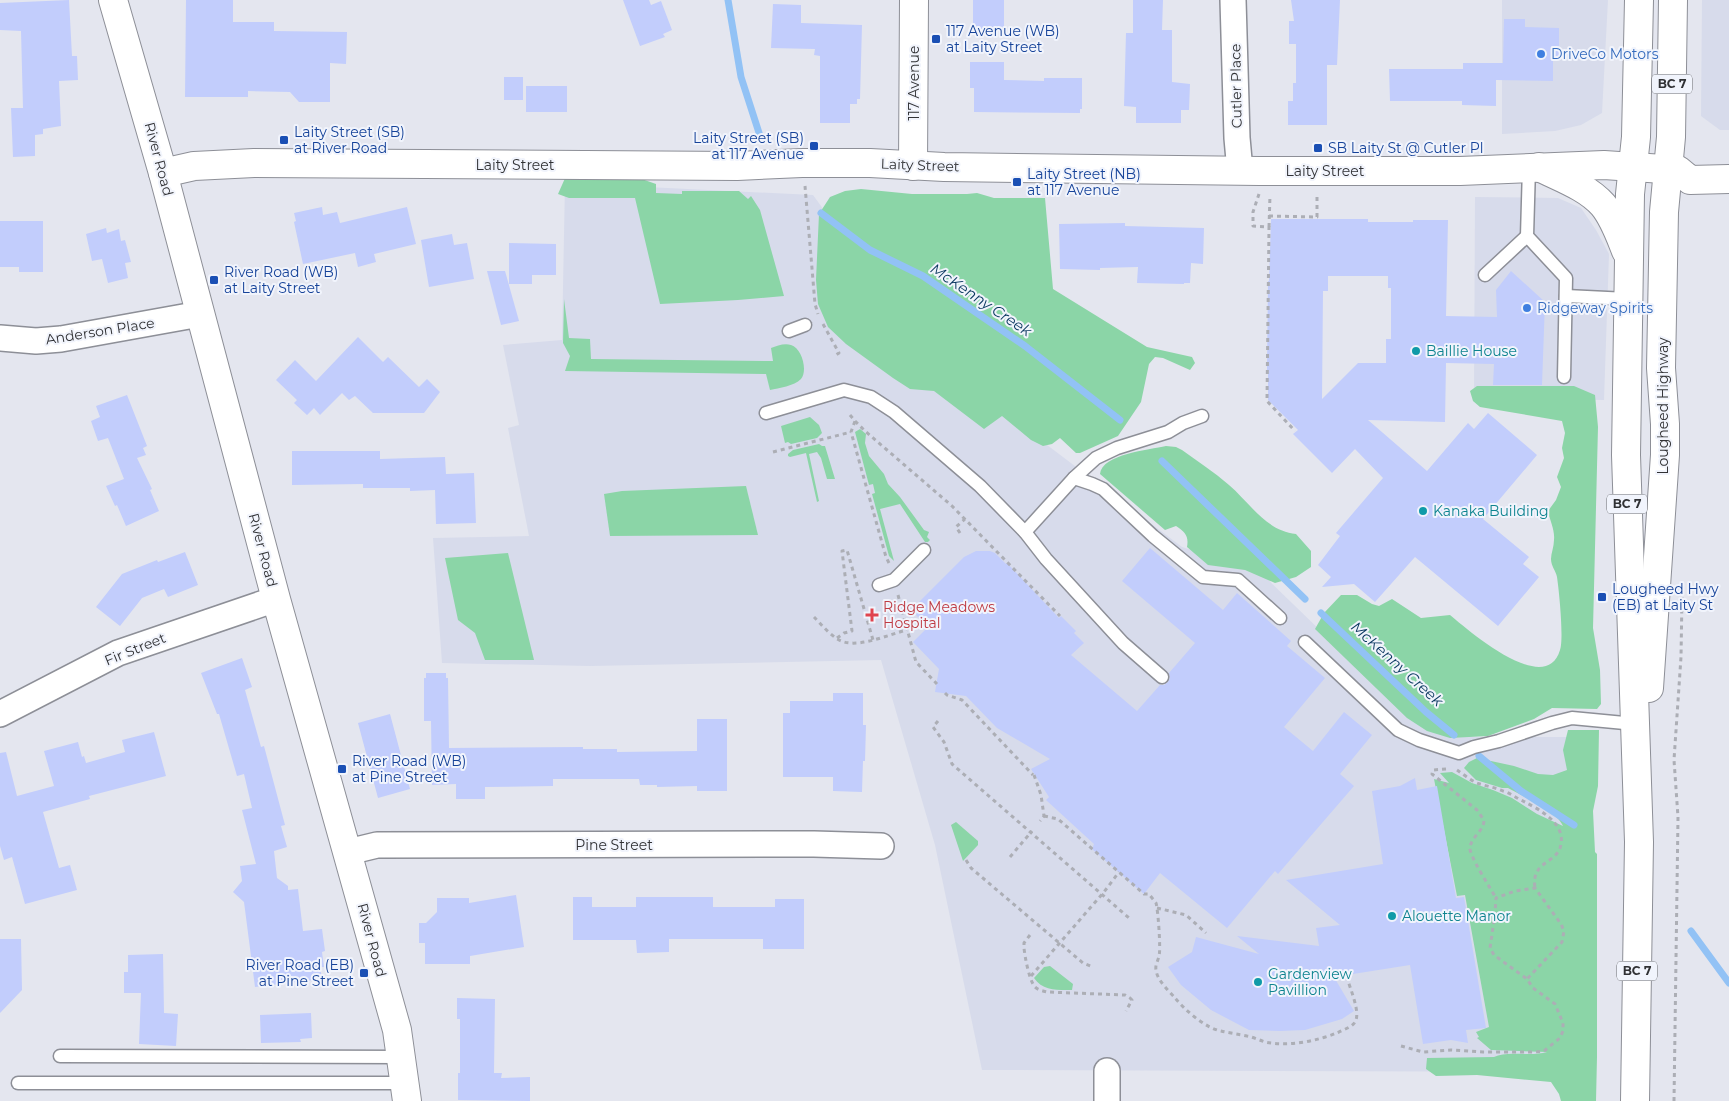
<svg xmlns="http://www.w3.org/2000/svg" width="1729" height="1101" font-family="Montserrat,sans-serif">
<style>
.built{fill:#d7dbeb}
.green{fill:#8bd5a7}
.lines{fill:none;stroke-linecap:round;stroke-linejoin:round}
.stream{stroke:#92c2f5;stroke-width:7}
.building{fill:#c2cdfc;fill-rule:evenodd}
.service-casing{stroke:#8d8f97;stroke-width:15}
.minor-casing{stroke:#8d8f97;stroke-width:28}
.tertiary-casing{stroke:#8d8f97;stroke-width:30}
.trunk-casing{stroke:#8d8f97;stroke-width:30}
.path{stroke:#acaeb5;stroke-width:3;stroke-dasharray:4 4;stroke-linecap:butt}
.service{stroke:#fff;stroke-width:12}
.minor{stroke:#fff;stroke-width:25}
.tertiary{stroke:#fff;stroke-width:28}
.trunk{stroke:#fff;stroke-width:28}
.transit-dot{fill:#1a4fb4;stroke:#f1f4fc;stroke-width:2}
.shop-dot{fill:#3f7fe0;stroke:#f1f4fc;stroke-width:2}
.culture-dot{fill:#0f9aa8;stroke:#f1f4fc;stroke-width:2}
.health-dot{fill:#e0444e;stroke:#f1f4fc;stroke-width:2}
.labels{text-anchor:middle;stroke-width:4;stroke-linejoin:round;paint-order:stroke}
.shield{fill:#f1f4fc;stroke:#6b6c71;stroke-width:1}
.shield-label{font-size:12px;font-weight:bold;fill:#313235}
.transit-label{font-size:14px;fill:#164399;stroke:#f1f4fc;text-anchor:start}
.shop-label{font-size:14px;fill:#366cbe;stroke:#f1f4fc;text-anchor:start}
.street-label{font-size:14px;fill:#313235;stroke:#f1f4fc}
.culture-label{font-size:14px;fill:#0d838f;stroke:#f1f4fc;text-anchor:start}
.health-label{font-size:14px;fill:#be3a42;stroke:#f1f4fc;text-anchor:start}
.water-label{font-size:15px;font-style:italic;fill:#08365e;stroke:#f1f4fc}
</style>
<rect width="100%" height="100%" fill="#e4e6ef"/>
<g class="built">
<path d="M1502,0h106l-6,113 -21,12 -26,6 -53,3z"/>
<path d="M1702,0h27v130h-9l-19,-14z"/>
<path d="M565,183l248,12 119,163 250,189 77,24 98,95 116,71h120l-7,335 -604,-2 -47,-225 -54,-185 -291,6 -148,-3 -9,-125 96,-2 -21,-108 11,-3 -16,-80 59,-5z"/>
<path d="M1475,197l83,1 23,10 15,22 13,24 -5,146 -130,-2z"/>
</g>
<g class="green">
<path d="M566,176h67l23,8v9l26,1v-3h57l9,8 3,-3 9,14 24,86 -46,4 -78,4 -25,-106h-66l-11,-4z"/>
<path d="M861,189l51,5h55l10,-1 17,5h51l8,91 94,58 45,10 3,6 -5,7 -27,-12 -8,-1 -6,7 -8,38 -23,34 -38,17h-4l-16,-15 -8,6 -9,2 -12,-6 -29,-24 -18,13 -50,-38 -24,-2 -17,-11 -47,-34 -18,-17 -10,-23 -2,-24 3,-66 11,-17 15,-6z"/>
<path d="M564,299l5,39 21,1 1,20 182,2 -2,-13c6,-2 13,-5 20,-3 11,3 17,26 10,34 -7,7 -22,9 -31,11l-4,-16 -201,-3 5,-15 -7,-13z"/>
<path d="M1477,386h97l21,9 3,32 -5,201 7,42 1,34 -4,5 -45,-1 -18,11 -46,17 -38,2 -23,-7 -20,-13 -92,-89 9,-16 17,-18h16l15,9 7,2 13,-7 29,19 29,-3c18,15 96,83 110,35 4,-11 -1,-60 -3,-73 -1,-6 -6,-11 -6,-18 0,-6 3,-12 3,-19 1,-10 -4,-19 -6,-29l8,-11 5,-13 -4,-10 7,-19 -2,-10 3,-15 -3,-12 -82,-14 -7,-6 -3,-10z"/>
<path d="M810,417l9,8 3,8 -5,5 -26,6 -3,-2 -3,1 -4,-17z"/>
<path d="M860,429l6,5 -1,9 4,13 15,18 4,10 12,13 24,33 5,2 -2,5 3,3 -2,2h-3l-25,-38 -20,5 14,52 -5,-5 -17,-62 3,-1 -2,-9 -4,1 -14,-53z"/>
<path d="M819,444l3,2h3l10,33h-8l-6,-21 -4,-6 -8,2 10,47 -2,1 -11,-49 -16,4 -2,-1v-2l5,-4z"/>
<path d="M1166,446l10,1 6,3c15,11 32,22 47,35 21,18 37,46 67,49l15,17v16l-15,10 -21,6 -30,-13 -37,-5 -21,-18c2,-11 -2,-15 -11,-21l-11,4 -65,-56c2,-20 49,-24 66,-28z"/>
<path d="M746,486l12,49 -148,1 -6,-42 18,-3z"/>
<path d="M508,553l26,107h-49l-10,-27 -17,-13 -13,-62z"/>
<path d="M1568,730h31l-1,56 -5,25 2,41 2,2v203l-1,44h-35l-2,-7 -8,-12 -74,-7 -41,1 -10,-7 1,-11 67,-1c13,-7 36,0 53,-5l-56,-2 -14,-12 2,-1 -3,-5 13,-5 -24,-132 -8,1 -23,-117 15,4 -9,-10 12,-1 20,11 21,7 19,8 25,16 26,12c-6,-15 -41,-30 -55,-38h-6l-26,-8 -12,-12 5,-6 8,-4 37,8 24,8 15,1 14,-5 -4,-20z"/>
<path d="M956,822l22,19v4l-15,16 -12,-36z"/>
<path d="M1050,966l23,18 -1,6c-15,0 -29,1 -38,-12l10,-11z"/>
</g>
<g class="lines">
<g class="stream">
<path d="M728,0l13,77 20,62"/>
<path d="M821,213l49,37 53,26 102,70 95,74"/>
<path d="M1162,461l143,138"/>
<path d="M1321,613l105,99 28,23"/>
<path d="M1479,756l42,35 53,34"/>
<path d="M1691,931l38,52"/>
</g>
</g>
<g class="building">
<path d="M69,0l3,56h5l1,24 -19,1 2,45 -18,3v5l-8,1v21l-22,1 -2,-49h12l-2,-77 -21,-1v-27z"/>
<path d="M186,0h47v22h41v9l73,1 -1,32 -16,-1v39h-31l-9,-10 -42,-1v6h-63z"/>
<path d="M623,0h26l2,5 10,-4 11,29 -9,4 2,3 -25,9z"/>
<rect x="973" y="0" width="31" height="29"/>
<path d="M1133,0h30l-1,30h10v52l18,2 -1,26h-8v13h-45v-16l-12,-1 2,-73h7z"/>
<path d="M1291,0h49l-3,65h-10v60h-39v-24h5v-18h3v-39h-7v-23h5z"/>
<path d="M773,4l28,1v18l61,2 -2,74h-3v5h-7v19h-30v-67l-6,-1 1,-6 -44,-1z"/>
<path d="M1504,19h21v8l34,1v28h-6v25l-57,-1v26l-34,-1v-4h-72l-1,-32h74v-6h40z"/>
<path d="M970,62h34v18l40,1v-3h38v31h-2v4l-106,-1v-24h-4z"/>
<rect x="504" y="77" width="19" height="23"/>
<rect x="526" y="86" width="41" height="26"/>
<path d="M322,207l1,8 14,-3 3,11 67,-16 9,37 -42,10 2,8 -18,5 -3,-14 -52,11 -9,-42 2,-1 -2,-8z"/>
<path d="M1271,219h97v3h45v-2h35l-2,96 51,1 -1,-27 15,-19 34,31 -3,83h-49l1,-21 -48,-1 -1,59 -77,-2 59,51 41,-48 6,6 14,-16 49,42 -54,64 46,38 -6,7 16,13 -41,49 -83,-69 -40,45 -21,-18 -32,3 9,-10 -13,-12 22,-29 -4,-3 47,-55 -28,-29 -23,24 -39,-39 5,-4 -30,-30v-29h-1l1,-90h1zM1328,276h60v12h3v51h-5v24h-28l-36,36 1,-108h5z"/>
<path d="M0,221h43v51h-24v-5h-19z"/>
<path d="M1125,223v3l79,2 -1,36 -12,-1 -1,20h-6v1l-47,-1 1,-16 -38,1v2l-40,-1 -1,-45z"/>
<path d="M106,228l1,5 12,-4 2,12 4,-1 6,22 -6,1 3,15 -20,5 -6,-24 -10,2 -6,-27z"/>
<path d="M452,234l2,11 13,-2 7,36 -45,8 -8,-47z"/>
<path d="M509,243l47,1v31h-24v9h-23z"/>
<path d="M487,271h18l14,50 -18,4z"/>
<path d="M358,337l25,25 5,-5 31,30 8,-8 13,13 -16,21h-51l-18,-17 -6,4 -7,-7 -22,22 -6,-7 -7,7 -13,-12 3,-3 -21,-20 19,-20 21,21z"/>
<path d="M127,395l20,51 -4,2 3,7 -9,3 15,31 -2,1 9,21 -33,15 -9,-21 -2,1 -9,-20 18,-7 -16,-41 -10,3 -7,-20 9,-4 -4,-11z"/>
<path d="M292,451h88v8l65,-2 1,17 28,-1 2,50 -40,1 -1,-34 -25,1v-3h-47v-4l-71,1z"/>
<path d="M1150,548l73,62 14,-17 54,48 -4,5 38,32 -41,49 29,24 31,-39 28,23 -32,39 14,12 -76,88 -3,-3 -48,57 -67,-55 -16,21 -52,-45 2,-5 -48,-44 3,-3 -18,-28 19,-10 -53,-31 -31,-32 -31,-4 4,-23 -26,-27 15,-15 -17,-17 53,-53 12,-6h14l5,2 11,11 1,-1 52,55 2,-2 15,15 -2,2 10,10 -13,12 66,56 23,-26h4l4,-3 2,-4 -1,-5 26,-30 -73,-62z"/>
<path d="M185,552l13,33 -30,12 -4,-8 -22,9 -22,28 -24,-19 26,-33 35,-14 1,2z"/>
<path d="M242,658l10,29 -7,3 16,57 3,-1 21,79 -4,1 6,21 -13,4 3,27 11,8v4l10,-1 5,42 19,-2 3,22 -3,1 2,15h-4l2,12 -67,8 -11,-85 -11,-10 9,-11 -2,-15 16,-2 -14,-54 10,-2 -8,-34 -7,2 -18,-62h-2l-16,-41z"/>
<path d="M426,673h20v5h2l1,70 134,-1v2h34v3l80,-1v-32h30v72h-30v-5l-40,1v-2h-17l-1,-6h-86v7l-68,1v12h-29v-15l-24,1 -1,-64h-7v-43h2z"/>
<path d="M833,693h30v32h3l-1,36h-2l-1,31 -29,-1v-14h-50v-64h7v-12h43z"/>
<path d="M390,714l20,75 -32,9 -20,-75z"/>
<path d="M154,732l12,44 -77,20 1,3 -47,13 16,56 11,-3 7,25 -52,14 -13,-47 -8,3 -4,-14v-93l6,-1 11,44 37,-10 -10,-35 34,-9 4,15 2,-1 2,7 39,-11 -3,-12z"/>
<path d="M1415,778l2,12 20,-4 19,112 8,-1 22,131 -20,2 2,13 -17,-3 -28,4 -13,-79 -76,12 20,34 -12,8 -37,11 -25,1 -31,-1 -38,-20 -30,-25 -13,-18 24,-15 4,-15 63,17 -22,-18 82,10 -3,-18 24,-3 -54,-45 97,-16 -11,-73 28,-5z"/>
<path d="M516,895l8,52 -54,9v8h-45v-21h-6v-20h7l11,-11v-14h32v5z"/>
<path d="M573,897h19v10h44v-10h77v10h62v-8h29v50h-41v-10h-94v13l-32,1 -1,-13h-63z"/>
<path d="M0,939h21l1,51 -22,23z"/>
<path d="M163,954l1,59 14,1 -2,32 -37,-2 2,-51h-17v-21h4v-17z"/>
<path d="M457,998l38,1 -1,74h8l-1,5 29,-1v24l-72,-1v-27h2v-54h-3z"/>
<path d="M311,1013l1,25 -12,1 1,3 -40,1 -1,-28z"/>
</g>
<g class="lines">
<defs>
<g id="service">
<path d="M1529,167l-2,69 39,42 -2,99"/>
<path d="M1485,275l42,-39"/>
<path d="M1566,296l62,3"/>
<path d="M789,331l16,-6"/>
<path d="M766,413l78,-23 27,7 23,15 86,74 45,46 21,27 77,84 39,34"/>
<path d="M1074,478l18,6 11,5 50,47 50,41 35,3 42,38"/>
<path d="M1025,532l49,-54 22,-20 21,-10 51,-16 15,-9 19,-7"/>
<path d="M879,585l15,-5 30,-30"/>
<path d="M1305,642l93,88 21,10 40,13 15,-6 25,-6 53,-18 20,-5 63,6"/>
<path d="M60,1056l341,1"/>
<path d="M18,1083h386"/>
</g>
<g id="minor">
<path d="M1233,0l4,138 3,33"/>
<path d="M0,338l36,3 25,-2 139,-25"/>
<path d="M0,714l118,-61 158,-54"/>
<path d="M348,852l29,-7 437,-1 67,2"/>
<path d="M1107,1101v-30"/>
</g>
<g id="tertiary">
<path d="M113,0l50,173 113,426 121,431 10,71"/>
<path d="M913,166l1,-166"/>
<path d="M163,173l31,-7 60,-3 483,3 65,-3h68l74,4 315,4h201l144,-6 74,5 12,10 39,-1"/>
</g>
<g id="trunk">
<path d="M1539,167c22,11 48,20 64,38 11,13 17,31 23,46"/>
<path d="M1649,688l16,-233v-31l-4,-56 3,-156 7,-75 2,-137"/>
<path d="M1635,1101l4,-259 -13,-387 4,-261 6,-57 3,-137"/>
</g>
</defs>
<use href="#service" class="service-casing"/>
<use href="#minor" class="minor-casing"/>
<use href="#tertiary" class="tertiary-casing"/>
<use href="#trunk" class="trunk-casing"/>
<g class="path">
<path d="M805,186l10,118 3,10"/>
<path d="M1259,194l-6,18v14l16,1 -2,174 28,30"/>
<path d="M1269,216l48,1v-22"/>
<path d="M1269,227l1,-32"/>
<path d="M823,324l16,29 -3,2"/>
<path d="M850,415l5,6 -4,11 35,125 3,6"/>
<path d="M855,421l10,10 87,75 108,110"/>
<path d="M773,452l78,-20"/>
<path d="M960,533l-4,-6 9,-8"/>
<path d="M898,595l18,67 21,22"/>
<path d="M814,617c8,8 19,22 30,25 18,5 46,-8 63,-12"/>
<path d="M837,638l7,-5 8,-2 -10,-80 5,-1 26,90"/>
<path d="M945,693l2,2 15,5 71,75"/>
<path d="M938,721l-5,6 11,15 8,22 177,154"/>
<path d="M1446,769l-13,1 -1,4 45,36 7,10c0,11 -12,16 -14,27 -2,7 21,42 26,51"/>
<path d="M1457,770c6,4 13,10 20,13 8,3 17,4 26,8 7,2 13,7 20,10 17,9 45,23 37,47 -6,16 -29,14 -25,40"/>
<path d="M1034,775l7,20 3,21 -4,5"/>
<path d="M1044,816l14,3 86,75h5c2,3 5,6 7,9 2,6 5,47 3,53 -1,5 -4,9 -3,14 1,10 13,21 19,28 10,12 30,30 46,33 8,2 17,3 26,5 6,1 12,4 18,6 23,5 53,-1 74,-10 6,-3 13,-5 16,-10 6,-9 -5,-34 -8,-44"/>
<path d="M1010,857l22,-26"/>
<path d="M966,860l5,8 112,95 10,4"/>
<path d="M1157,908l29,7 20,18"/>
<path d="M1030,935l-6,8v5c1,9 5,32 11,39 3,3 8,4 12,5l78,3 5,3 2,2 -6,11"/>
<path d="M1031,976l73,-84 15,-20"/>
<path d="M1401,1046l22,6 28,-2 32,2h52l9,-1 16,-13 3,-7v-8l-8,-19 -22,-16 -6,-9 -33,-24 -4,-7 5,-35 1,-15 19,-7 20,-3 26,36 3,7 -2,11 -35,37"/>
<path d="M1674,1101l4,-284 -4,-57 7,-103 1,-60"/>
</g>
<use href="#service" class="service"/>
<use href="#minor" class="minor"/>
<use href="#tertiary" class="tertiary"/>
<use href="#trunk" class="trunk"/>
</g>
<g class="transit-dot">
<rect x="931" y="34" width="10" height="10" rx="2.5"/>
<rect x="279" y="135" width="10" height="10" rx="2.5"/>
<rect x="809" y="141" width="10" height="10" rx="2.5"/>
<rect x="1313" y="143" width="10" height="10" rx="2.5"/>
<rect x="1012" y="177" width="10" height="10" rx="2.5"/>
<rect x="209" y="275" width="10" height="10" rx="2.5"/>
<rect x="1597" y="592" width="10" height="10" rx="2.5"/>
<rect x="337" y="764" width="10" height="10" rx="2.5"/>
<rect x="359" y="968" width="10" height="10" rx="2.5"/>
</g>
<g class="shop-dot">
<circle cx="1541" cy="54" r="5"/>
<circle cx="1527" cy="308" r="5"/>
</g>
<g class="culture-dot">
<circle cx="1416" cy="351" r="5"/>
<circle cx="1423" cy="511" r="5"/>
<circle cx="1392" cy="916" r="5"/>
<circle cx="1258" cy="982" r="5"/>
</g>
<path class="health-dot" d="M869.5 607.5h5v5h5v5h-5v5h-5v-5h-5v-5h5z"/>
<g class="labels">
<g class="shield">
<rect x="1652" y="74.5" width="40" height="19" rx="4"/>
<rect x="1607" y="494.5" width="40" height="19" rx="4"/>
<rect x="1617" y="961.5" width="40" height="19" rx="4"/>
</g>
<g class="shield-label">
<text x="1672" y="88">BC 7</text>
<text x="1627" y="508">BC 7</text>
<text x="1637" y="975">BC 7</text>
</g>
<g class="transit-label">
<text x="946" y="36">117 Avenue (WB)<tspan x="946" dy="16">at Laity Street</tspan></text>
<text x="294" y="137">Laity Street (SB)<tspan x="294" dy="16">at River Road</tspan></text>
<text x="804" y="143" text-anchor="end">Laity Street (SB)<tspan x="804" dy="16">at 117 Avenue</tspan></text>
<text x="1328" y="153">SB Laity St @ Cutler Pl</text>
<text x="1027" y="179">Laity Street (NB)<tspan x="1027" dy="16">at 117 Avenue</tspan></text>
<text x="224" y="277">River Road (WB)<tspan x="224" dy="16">at Laity Street</tspan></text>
<text x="1612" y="594">Lougheed Hwy<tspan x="1612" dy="16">(EB) at Laity St</tspan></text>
<text x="352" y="766">River Road (WB)<tspan x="352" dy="16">at Pine Street</tspan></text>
<text x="354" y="970" text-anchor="end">River Road (EB)<tspan x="354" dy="16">at Pine Street</tspan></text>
</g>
<g class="shop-label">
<text x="1551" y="59">DriveCo Motors</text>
<text x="1537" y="313">Ridgeway Spirits</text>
</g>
<g class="street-label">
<text transform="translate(914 83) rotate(-90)" y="5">117 Avenue</text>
<text transform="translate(1236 86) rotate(-91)" y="5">Cutler Place</text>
<text transform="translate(159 159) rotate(75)" y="5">River Road</text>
<text x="515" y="170">Laity Street</text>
<text transform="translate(920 165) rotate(2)" y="5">Laity Street</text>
<text x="1325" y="176">Laity Street</text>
<text transform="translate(100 331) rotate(-9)" y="5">Anderson Place</text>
<text transform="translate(1663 406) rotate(-90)" y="5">Lougheed Highway</text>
<text transform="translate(263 550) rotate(75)" y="5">River Road</text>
<text transform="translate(135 649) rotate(-22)" y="5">Fir Street</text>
<text x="614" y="850">Pine Street</text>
<text transform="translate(372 940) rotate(75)" y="5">River Road</text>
</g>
<g class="culture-label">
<text x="1426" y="356">Baillie House</text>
<text x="1433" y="516">Kanaka Building</text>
<text x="1402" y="921">Alouette Manor</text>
<text x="1268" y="979">Gardenview<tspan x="1268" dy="16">Pavillion</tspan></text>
</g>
<g class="health-label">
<text x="883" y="612">Ridge Meadows<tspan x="883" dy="16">Hospital</tspan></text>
</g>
<g class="water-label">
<text transform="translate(981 300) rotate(34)" y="5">McKenny Creek</text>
<text transform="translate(1397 664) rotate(42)" y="5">McKenny Creek</text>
</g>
</g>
</svg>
